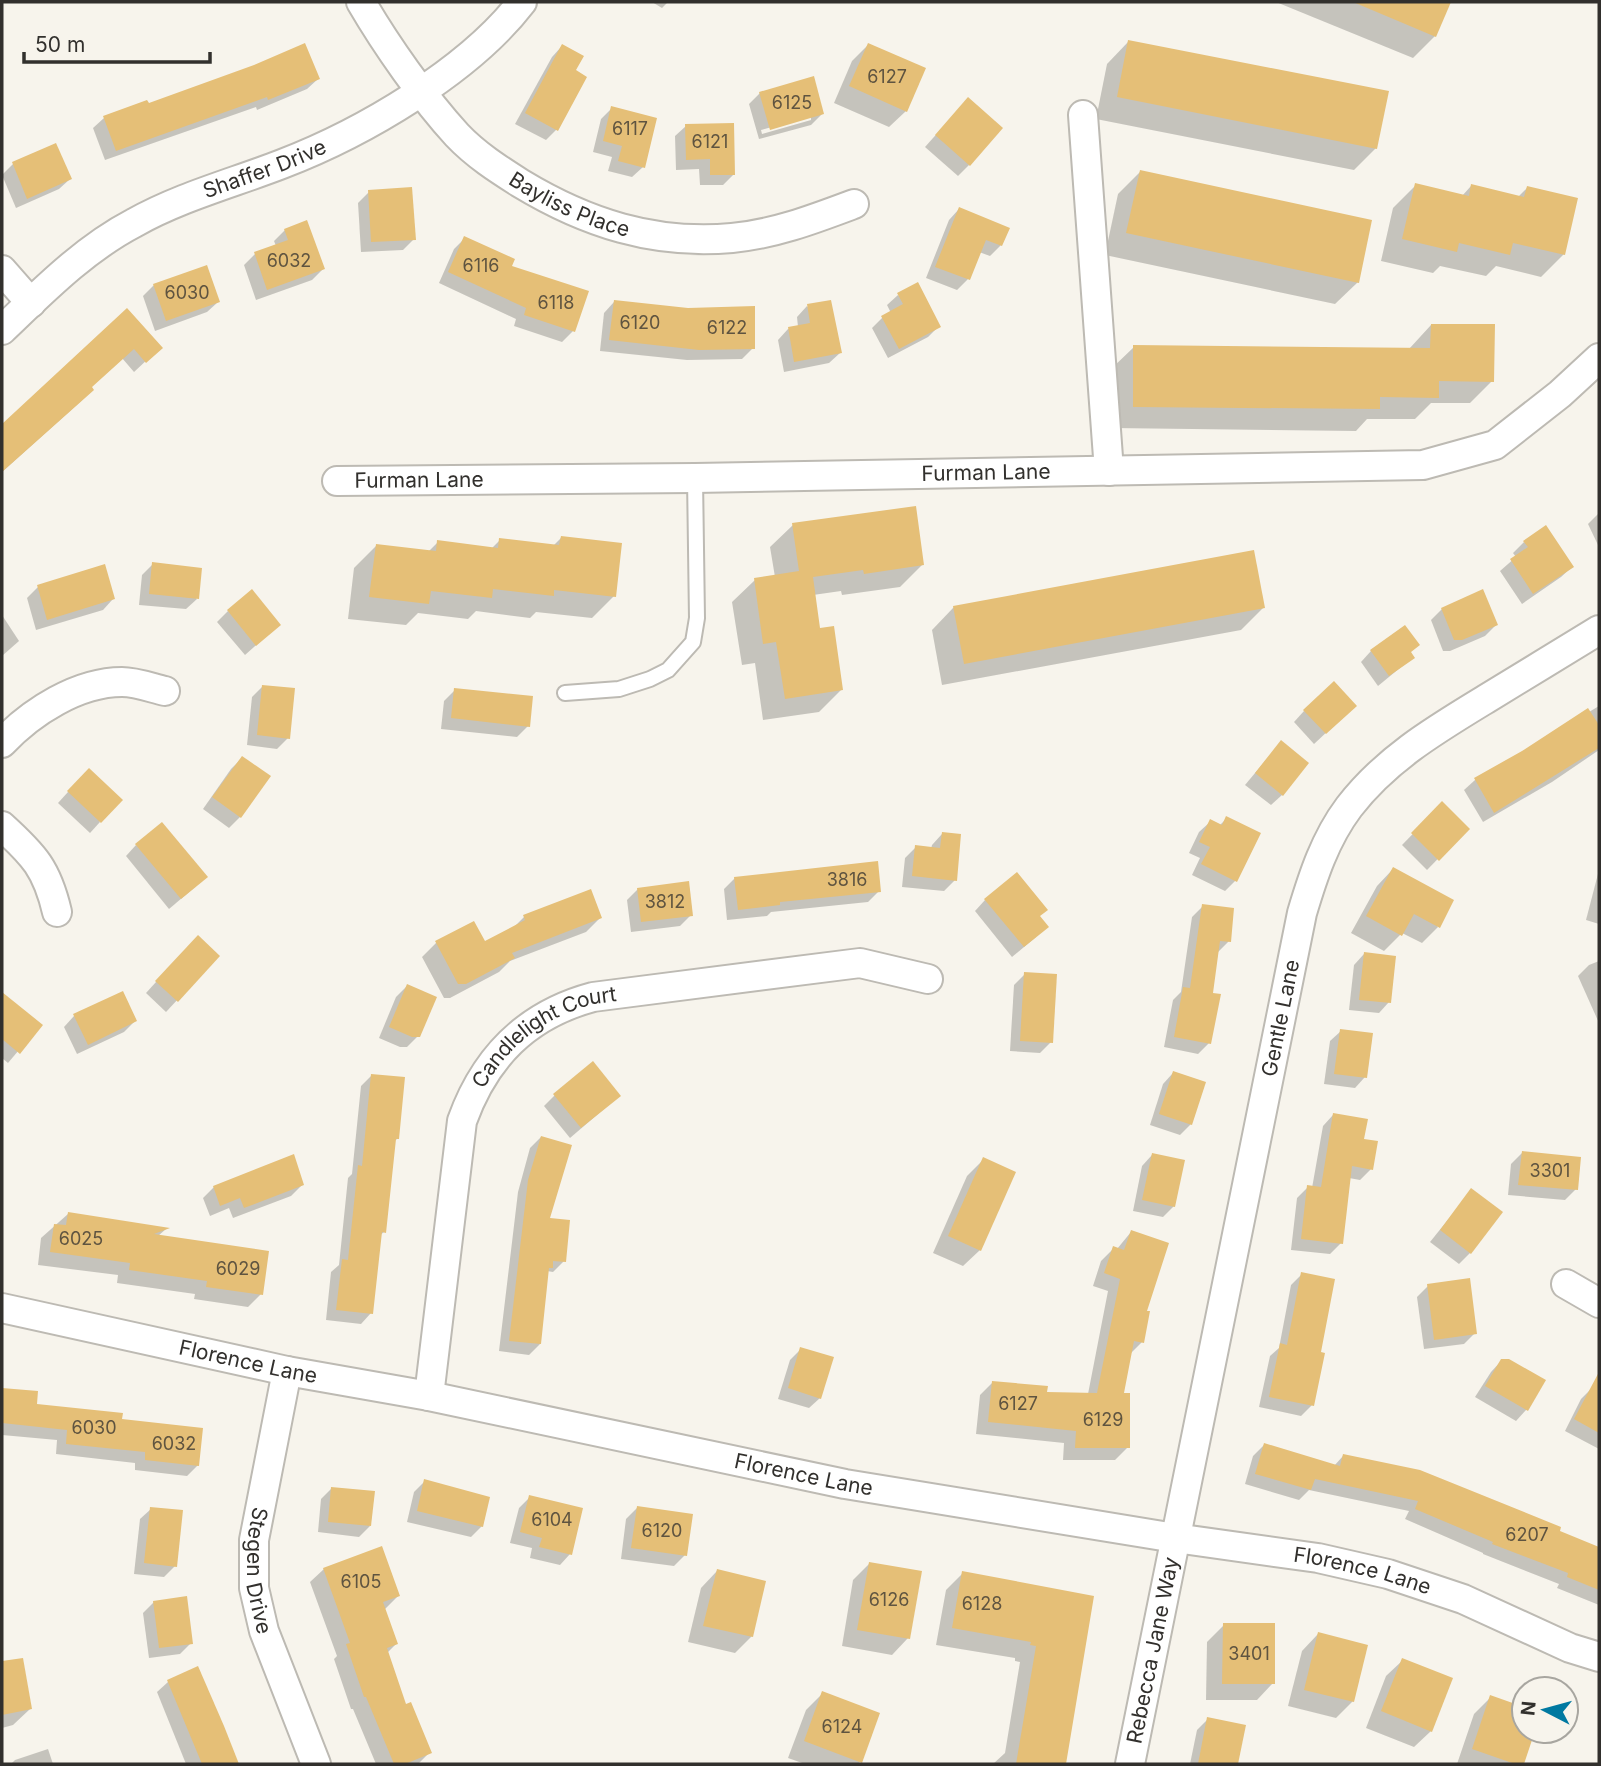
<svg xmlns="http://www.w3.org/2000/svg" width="1601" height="1766" font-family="Inter,sans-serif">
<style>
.shadow{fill:#0003;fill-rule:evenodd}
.building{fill:#e5bf77}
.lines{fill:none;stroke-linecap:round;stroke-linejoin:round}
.lane-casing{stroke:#bdbab3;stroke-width:18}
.street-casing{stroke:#bdbab3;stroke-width:32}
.lane{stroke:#fff;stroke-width:14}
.street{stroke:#fff;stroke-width:28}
.labels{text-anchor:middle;stroke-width:6;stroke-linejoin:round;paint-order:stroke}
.number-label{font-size:18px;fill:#5f5440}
.street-label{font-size:21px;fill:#32302d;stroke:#f7f4ec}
</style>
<rect width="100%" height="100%" fill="#f7f4ec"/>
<g class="shadow">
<path d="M652,2h16l-6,6z"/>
<path d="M1276,2h173l-14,34 -22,22z"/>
<path d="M1129,41l247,107 -22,22 -258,-51 11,-55z"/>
<path d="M868,45l38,66 -17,16 -55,-24 18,-42z"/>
<path d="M562,46l11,25 -17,59 -10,10 -31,-16 37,-67z"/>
<path d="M318,79l-11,10 -50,21 -1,-3 -151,53 -12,-32 11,-10 44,-12z"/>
<path d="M760,93l62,21 -11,11 -52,14 -10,-35zM811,116v4l-49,14 -1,-4z"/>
<path d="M612,108l31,59 -11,10 -24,-6 4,-14 -19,-5 8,-33z"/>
<path d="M958,110l11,55 -11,11 -33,-29z"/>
<path d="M686,126l48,48 -11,11h-23l-1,-16 -23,1 -1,-34z"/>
<path d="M55,145l15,34 -11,10 -43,19 -14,-33 11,-11z"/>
<path d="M1140,172l218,110 -23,22 -230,-49 13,-61z"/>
<path d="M1416,185l46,11 9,-10 47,11 9,-9 37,66 -23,23 -45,-11 -10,10 -46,-10 -7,7 -52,-12 12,-53z"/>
<path d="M369,192l45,47 -11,11 -42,2 -3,-49z"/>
<path d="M959,209l42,36 -11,11 -11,-4 -11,27 -11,11 -31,-12 23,-58z"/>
<path d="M285,230l38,39 -11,11 -56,20 -12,-35 11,-11 21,-8 -2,-5z"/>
<path d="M465,238l44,29 64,64 -11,11 -48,-16 2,-7 -77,-36 15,-34z"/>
<path d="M154,285l64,17 -11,10 -52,19 -12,-35z"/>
<path d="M898,295l41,31 -11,11 -40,21 -16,-30 11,-11 8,-4 -4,-8z"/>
<path d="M614,302l139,46 -11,11 -55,1 -87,-9 4,-38z"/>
<path d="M807,306l33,47 -11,10 -45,9 -6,-32 10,-11 10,-2 -1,-10z"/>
<path d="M127,310l22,48 -15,14 -12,-14 -32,29 -9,14 -79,71v-46z"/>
<path d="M1431,325l61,56 -22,22h-39l-16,16h-48l-11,12 -245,-3v-59l23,-22 275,2z"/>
<path d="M1599,513v31l-1,1 -10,-21z"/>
<path d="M793,525l129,40 -22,22 -58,8 -1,-4 -28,4 6,35 22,60 -22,22 -56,8 -8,-57 -13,2 -10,-63 23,-22 20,-3 -5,-30z"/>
<path d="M561,538l53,58 -22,22 -56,-6 -6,6 -54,-7 -8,8 -50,-6 -12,12 -58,-6 6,-51 22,-22 52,6 10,-10 53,7 9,-9 53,6z"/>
<path d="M1524,542l48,25 -11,10 -39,27 -22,-33 16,-14 -3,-4z"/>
<path d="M153,564l44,35 -11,10 -47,-4 3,-30z"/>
<path d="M38,587l75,12 -10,11 -67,20 -9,-32z"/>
<path d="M954,607l309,1 -22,22 -299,55 -10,-55z"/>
<path d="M1442,609l54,16 -11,11 -35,15h-7l-12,-31z"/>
<path d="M228,611l51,14 -34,30 -28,-33z"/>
<path d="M2,615l17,26 -17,15z"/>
<path d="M1371,651l38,2 3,5 -34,28 -17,-24z"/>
<path d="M263,686l25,52 -11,11 -30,-4 5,-48z"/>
<path d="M455,690l73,36 -11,11 -76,-8 3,-28z"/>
<path d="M1599,706v44l-47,32 -69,40 -19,-32 11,-10z"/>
<path d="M1304,711l40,5 -30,28 -20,-22z"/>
<path d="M1281,742l1,53 -11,10 -26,-20z"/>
<path d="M242,758l-2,59 -11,11 -26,-19 28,-40z"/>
<path d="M78,781l22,41 -10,11 -32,-30z"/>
<path d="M1442,804l25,25 -40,41 -25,-25z"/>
<path d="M1227,818l9,62 -11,11 -33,-16 8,-17 -11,-5 10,-21 11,-10 9,4z"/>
<path d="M942,834l13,46 -11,11 -42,-4 3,-29 11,-11 15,2 1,-4z"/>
<path d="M136,845l59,42 -26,22 -43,-53z"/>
<path d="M1393,869l45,58 -16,16 -20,-10 -18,18 -33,-18 26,-47z"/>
<path d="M1599,870v54l-13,-4z"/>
<path d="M735,878l144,13 -11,11 -97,10 -4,4 -40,4 -3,-31z"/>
<path d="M638,889l53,26 -11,11 -49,6 -4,-32z"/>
<path d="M985,900l53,17 -2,20 -24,20 -37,-46z"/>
<path d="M1203,906l26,35 -11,11 -7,42 -2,49 -11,11 -34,-7 9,-47 8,-8 11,-75z"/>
<path d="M524,917l76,1 -14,14 -76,29 -11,11 -49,26h-6l-22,-41 14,-14h48l29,-15z"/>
<path d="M187,948l31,8 -52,56 -20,-19z"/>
<path d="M1364,954l25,48 -10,11 -30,-3 5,-45z"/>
<path d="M1599,961v62l-21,-47 11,-11z"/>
<path d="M1025,974l26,68 -11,11 -30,-2 4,-66z"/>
<path d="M407,986l11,50 -11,11h-7l-21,-9 17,-41z"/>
<path d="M2,994l38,31 -32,38 -6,-5z"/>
<path d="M74,1016l61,5 -11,11 -47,22 -13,-27z"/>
<path d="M1341,1031l24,46 -10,11 -31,-4 6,-43z"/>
<path d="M1173,1073l18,51 -11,11 -30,-10 13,-41z"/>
<path d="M372,1075l25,64 -4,3 -9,90 -5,4 -8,77 -10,11 -35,-4 5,-48 8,-7 9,-87 4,-4 9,-88z"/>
<path d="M555,1095l64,1 -49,42 -26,-32z"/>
<path d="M1333,1115l29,25 9,29 -11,11 -11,-2 -8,65 -11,11 -39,-4 6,-52 11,-11 4,1 11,-62z"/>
<path d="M541,1137l7,82 16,42 -11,11 -6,-1 -7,73 -11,11 -30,-4 19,-159 12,-44z"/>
<path d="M1522,1153l54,36 -11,11 -57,-5 3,-31z"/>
<path d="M1152,1155l22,51 -11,11 -30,-6 9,-45z"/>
<path d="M984,1159l-4,91 -17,16 -30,-13 34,-77z"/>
<path d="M302,1185l-11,11 -58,22 -4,-10 -19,8 -7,-18 11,-11z"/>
<path d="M1472,1190l-2,63 -11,11 -29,-22z"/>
<path d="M68,1214l98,15 -8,7 103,58 -13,13 -54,-8 1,-5 -78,-11 1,-8 -80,-10 3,-27z"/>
<path d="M1131,1232l14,80 -3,30 -13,13 -7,40 6,52 -13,13h-52l1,-17 -88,-9 4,-39 13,-13 52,12h43l20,-103 -15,-5 8,-25 13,-13 3,1z"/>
<path d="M1302,1274l17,80 -7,51 -11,11 -42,-9 11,-51 9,-8 12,-63z"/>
<path d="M1428,1286l47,47 -11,11 -40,5 -7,-52z"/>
<path d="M801,1349l19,49 -11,10 -31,-9 12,-39z"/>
<path d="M1502,1360l42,21 -18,29 -10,11 -41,-24 16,-25z"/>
<path d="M1592,1388l7,4v57l-34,-18 16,-32z"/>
<path d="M2,1389l34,4 -1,12 85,16 78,44 -11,11 -52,-6v-7l-79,-9 1,-14 -55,-5z"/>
<path d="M1264,1445l70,21 9,-10 215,76 41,17v56l-42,-17 2,-4 -76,-30v-1l-78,-34 4,-8 -100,-21 -10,10 -54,-16 8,-28z"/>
<path d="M425,1481l57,45 -11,11 -64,-15 7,-30z"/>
<path d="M332,1488l38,38 -11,11 -41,-5 3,-33z"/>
<path d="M530,1497l40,57 -10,11 -30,-7 2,-10 -22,-5 9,-35z"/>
<path d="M637,1508l48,47 -11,11 -53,-7 5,-40z"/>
<path d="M151,1509l24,57 -11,11 -30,-3 6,-55z"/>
<path d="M869,1564l39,74 -16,17 -50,-9 11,-66z"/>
<path d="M324,1569l74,27 -14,14 12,34 -9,9 18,53 25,46 -12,12h-42l-23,-55h-2l-17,-50 3,-3 -27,-74z"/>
<path d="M717,1571l35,65 -17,17 -47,-11 13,-54z"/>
<path d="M963,1573l129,24 -28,167h-71l12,-11 15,-91 -5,-1v-3l-79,-13 10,-55z"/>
<path d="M154,1602l37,41 -11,11 -31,4 -6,-45z"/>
<path d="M1224,1625l49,58 -16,17h-51l1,-58z"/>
<path d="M1318,1634l35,67 -17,17 -48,-12 14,-55z"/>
<path d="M22,1660l8,49 -17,16 -11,3v-65z"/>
<path d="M1403,1660l28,71 -17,16 -48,-19 20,-52z"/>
<path d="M197,1669l39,95h-50l-29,-72 11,-10z"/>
<path d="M823,1693l37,69 -2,2h-53l-17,-6 18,-48z"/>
<path d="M1491,1697l33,12v22h10l-12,33h-65l17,-50z"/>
<path d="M1208,1719l36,7 -8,38h-46l7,-34z"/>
<path d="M48,1749l5,15h-42l4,-4z"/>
</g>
<g class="building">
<path d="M1353,2h98l-15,35z"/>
<path d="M1128,40l261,51 -12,58 -260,-52z"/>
<path d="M305,43l15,36 -52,21 -1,-3 -151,54 -13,-35 44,-16 2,3 105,-38z"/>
<path d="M868,43l58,25 -19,44 -58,-26z"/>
<path d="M562,44l22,12 -8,14 11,7 -29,54 -33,-18z"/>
<path d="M814,76l10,38 -54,16 -11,-38z"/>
<path d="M968,97l35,31 -33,38 -35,-31z"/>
<path d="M611,106l46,12 -12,50 -27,-7 4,-15 -19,-5z"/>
<path d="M734,123l1,52h-25v-16l-24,1 -1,-36z"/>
<path d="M56,143l16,36 -45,20 -15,-37z"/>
<path d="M1140,170l232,50 -13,63 -233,-50z"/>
<path d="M1415,183l54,13 2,-12 53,13 3,-11 51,12 -13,57 -52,-12 -3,12 -51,-12 -2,9 -55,-13z"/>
<path d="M412,187l4,53 -45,2 -3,-52z"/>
<path d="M959,207l51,21 -8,18 -16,-6 -16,40 -35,-13z"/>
<path d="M307,220l18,49 -58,21 -13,-38 34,-12 -4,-11z"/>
<path d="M464,236l51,23 -3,7 77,25 -14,41 -51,-17 2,-7 -78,-36z"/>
<path d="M207,265l13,37 -54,19 -13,-37z"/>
<path d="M918,282l23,45 -42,22 -18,-33 22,-12 -6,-11z"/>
<path d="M614,300l74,8 67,-2v43l-56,1 -90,-10z"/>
<path d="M831,300l11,53 -48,9 -6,-35 22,-4 -3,-19z"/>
<path d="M127,308l36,40 -17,15 -12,-14 -42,38 2,3 -92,82v-48z"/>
<path d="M1431,324h64l-1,58 -55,-1v17l-59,-1v12l-247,-2v-62l297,3z"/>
<path d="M916,506l8,59 -60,9 -1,-4 -50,7 7,51 14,-2 9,64 -58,9 -9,-57 -13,2 -9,-66 45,-7 -7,-48z"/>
<path d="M1546,525l28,42 -41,27 -23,-35 18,-12 -5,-6z"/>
<path d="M561,536l61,7 -6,54 -62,-7v6l-61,-7 -1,9 -61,-7 -2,13 -60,-7 7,-53 60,7 1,-11 61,8 1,-10 60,7z"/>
<path d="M1254,550l11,58 -301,56 -11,-58z"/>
<path d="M152,562l50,6 -3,31 -50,-5z"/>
<path d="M105,564l10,35 -68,21 -10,-35z"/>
<path d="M252,589l29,36 -25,21 -29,-36z"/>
<path d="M1483,589l15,36 -36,15h-8l-13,-32z"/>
<path d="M1405,625l15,20 -9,7 4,6 -26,18 -19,-26z"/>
<path d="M1334,681l23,25 -31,28 -23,-24z"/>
<path d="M262,685l33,3 -5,51 -33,-4z"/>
<path d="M454,688l79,8 -3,31 -79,-9z"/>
<path d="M1588,708l11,17v23l-105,65 -20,-35 48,-27z"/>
<path d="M1281,740l28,23 -26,33 -28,-23z"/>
<path d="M242,756l29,20 -30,42 -29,-21z"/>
<path d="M89,768l34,32 -22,23 -34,-32z"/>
<path d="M1442,801l28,28 -31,32 -28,-28z"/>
<path d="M1226,816l35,17 -24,49 -36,-18 9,-17 -11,-5 11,-23 12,6z"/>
<path d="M162,822l46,55 -27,22 -46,-55z"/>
<path d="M942,832l19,2 -4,47 -45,-5 3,-31 25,3z"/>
<path d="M878,861l3,31 -101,10v3l-42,5 -4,-33z"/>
<path d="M1393,867l61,33 -14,28 -26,-14 -12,22 -36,-20z"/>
<path d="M1017,872l31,38 -8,6 9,11 -25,20 -40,-48z"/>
<path d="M689,881l4,35 -52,6 -4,-34z"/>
<path d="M591,889l11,29 -90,35 3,5 -49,26h-8l-23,-43 39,-20 11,20 40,-21 -2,-5z"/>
<path d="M1202,904l32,4 -3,34 -11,-1 -7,52 8,1 -10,50 -37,-7 9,-50 7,1z"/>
<path d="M198,935l22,21 -42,46 -23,-21z"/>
<path d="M1364,952l32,4 -5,47 -32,-3z"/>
<path d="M1024,972l33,2 -4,69 -33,-2z"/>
<path d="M407,984l30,13 -17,40h-8l-23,-10z"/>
<path d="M123,991l14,30 -49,24 -15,-31z"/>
<path d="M2,992l41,33 -23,29 -18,-15z"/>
<path d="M1340,1029l33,4 -6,45 -33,-4z"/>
<path d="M593,1061l28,35 -40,32 -28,-34z"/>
<path d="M1173,1071l33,11 -14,43 -33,-11z"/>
<path d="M371,1074l34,3 -6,62h-3l-10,94 -4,-1 -9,82 -37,-4 6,-51 6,1 10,-95 4,1z"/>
<path d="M1333,1113l35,6 -4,20 14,2 -5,29 -21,-4 -9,78 -42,-5 6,-54 14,2z"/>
<path d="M541,1136l31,9 -22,73 20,2 -4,42 -13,-1v7h-4l-8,76 -32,-3 19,-161z"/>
<path d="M1522,1151l59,6 -3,33 -60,-5z"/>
<path d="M1152,1153l33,7 -10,47 -33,-7z"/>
<path d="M294,1154l10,31 -60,23 -4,-10 -20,8 -7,-20z"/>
<path d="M983,1157l33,15 -35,79 -33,-15z"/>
<path d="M1471,1188l32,24 -32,42 -31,-24z"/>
<path d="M68,1212l102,16 -16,6 115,17 -6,44 -57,-8 1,-6 -78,-11 1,-7 -80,-11 4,-28 12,1z"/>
<path d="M1131,1230l38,13 -22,68h3l-6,32 -10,-2 -10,52h6v55h-55l1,-17 -88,-9 4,-41 56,5 -1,6 50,1 23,-114 -16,-6 9,-27 11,4z"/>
<path d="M1301,1272l34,7 -14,73 4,1 -11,53 -45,-9 11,-54 7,2z"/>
<path d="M1470,1278l7,56 -43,6 -7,-56z"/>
<path d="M800,1347l34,10 -13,42 -33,-11z"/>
<path d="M1501,1359h8l37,21 -18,31 -43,-25z"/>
<path d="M1599,1372v61l-25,-14z"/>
<path d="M2,1388l36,3 -1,13 86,9 -1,6 81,9 -4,38 -54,-6v-8l-79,-8 1,-14 -65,-7z"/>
<path d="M1264,1443l76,23 3,-12 77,16 141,57 -1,4 39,16v43l-32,-13 1,-4 -76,-29 1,-2 -78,-33 3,-8 -103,-22 -4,11 -56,-16z"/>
<path d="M424,1479l66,18 -7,30 -66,-16z"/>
<path d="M331,1487l44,4 -4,35 -43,-4z"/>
<path d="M529,1495l54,13 -11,47 -33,-8 3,-9 -22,-6z"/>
<path d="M637,1506l56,8 -6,42 -56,-8z"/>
<path d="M150,1507l33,3 -6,57 -33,-4z"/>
<path d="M382,1546l18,50 -17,6 15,42 -11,4 19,56 5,-2 21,51 -27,11h-11l-28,-67h-2l-18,-53 4,-1 -27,-75z"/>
<path d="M869,1562l53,9 -12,68 -53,-9z"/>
<path d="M717,1569l49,12 -13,56 -50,-11z"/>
<path d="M962,1571l132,25 -28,168h-50l20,-118 -6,-1 1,-3 -79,-14z"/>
<path d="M187,1596l6,48 -34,4 -6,-47z"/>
<path d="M1223,1623h52v61h-53z"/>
<path d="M1318,1632l50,13 -14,57 -50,-12z"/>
<path d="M23,1658l9,51 -30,6v-54z"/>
<path d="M1402,1658l51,20 -21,54 -51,-21z"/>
<path d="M198,1666l26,60 15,38h-37l-35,-84z"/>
<path d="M822,1691l58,22 -18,50 -58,-22z"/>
<path d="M1490,1695l34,12v24h11l-11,33h-9l-43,-15z"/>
<path d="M1207,1717l39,8 -8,39h-40z"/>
</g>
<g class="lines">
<defs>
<path id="lane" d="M565,693l54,-4 31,-10 18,-9 25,-28 4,-24 -2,-140"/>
<g id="street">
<path id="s1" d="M361,2c25,43 63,97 96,133 19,20 41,34 63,48 66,40 134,62 212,55 43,-4 82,-19 122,-34"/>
<path d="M1083,115l26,356"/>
<path d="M2,270l29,33"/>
<path id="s2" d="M2,330c40,-38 82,-81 132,-107 46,-26 99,-40 148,-59 81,-31 187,-93 240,-162"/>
<path id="s3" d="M337,481l358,-3 728,-13 72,-20 65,-51 39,-36"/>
<path d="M2,743c29,-31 76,-61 120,-61 14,0 30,6 43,9"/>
<path d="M2,826c32,29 45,43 55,86"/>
<path d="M1566,1284l33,19"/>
<path id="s4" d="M2,1308l285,63 142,25 416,88 330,54 143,20 70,16 75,25 107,49 29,9"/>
<path id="s5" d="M287,1371l-33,169v48l10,43 52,133"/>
<path id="s6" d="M429,1396l33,-275c23,-64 64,-106 131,-124l267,-34 68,16"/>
<path id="s7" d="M1130,1764l172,-851c11,-37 23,-74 47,-106 37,-48 86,-77 137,-108 38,-23 75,-46 113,-69"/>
</g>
</defs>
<use href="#lane" class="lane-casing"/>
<use href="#street" class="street-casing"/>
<use href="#lane" class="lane"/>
<use href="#street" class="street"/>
</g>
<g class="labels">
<g class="number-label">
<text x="887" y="83">6127</text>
<text x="792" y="109">6125</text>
<text x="630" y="135">6117</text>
<text x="710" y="148">6121</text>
<text x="289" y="267">6032</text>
<text x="481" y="272">6116</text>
<text x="187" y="299">6030</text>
<text x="556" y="309">6118</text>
<text x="640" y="329">6120</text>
<text x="727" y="334">6122</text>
<text x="847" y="886">3816</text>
<text x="665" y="908">3812</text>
<text x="1550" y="1177">3301</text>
<text x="81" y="1245">6025</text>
<text x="238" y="1275">6029</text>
<text x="1018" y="1410">6127</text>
<text x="1103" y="1426">6129</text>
<text x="94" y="1434">6030</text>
<text x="174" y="1450">6032</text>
<text x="552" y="1526">6104</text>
<text x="662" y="1537">6120</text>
<text x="1527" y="1541">6207</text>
<text x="361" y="1588">6105</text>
<text x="889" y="1606">6126</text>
<text x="982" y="1610">6128</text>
<text x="1249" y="1660">3401</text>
<text x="842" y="1733">6124</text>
</g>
<g class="street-label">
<text dy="7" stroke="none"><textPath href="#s2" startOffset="312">Shaffer Drive</textPath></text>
<text dy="7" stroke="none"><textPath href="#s1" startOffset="298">Bayliss Place</textPath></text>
<text dy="7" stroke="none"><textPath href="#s3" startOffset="649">Furman Lane</textPath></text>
<text dy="7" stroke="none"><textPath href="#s3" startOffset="82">Furman Lane</textPath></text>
<text dy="7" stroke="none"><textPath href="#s7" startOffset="761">Gentle Lane</textPath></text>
<text dy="7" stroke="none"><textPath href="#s6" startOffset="402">Candlelight Court</textPath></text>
<text dy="7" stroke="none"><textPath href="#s4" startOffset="252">Florence Lane</textPath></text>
<text dy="7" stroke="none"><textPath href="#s4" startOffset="819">Florence Lane</textPath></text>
<text dy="7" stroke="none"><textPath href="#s5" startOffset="203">Stegen Drive</textPath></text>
<text dy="7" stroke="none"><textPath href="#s4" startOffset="1386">Florence Lane</textPath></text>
<text dy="7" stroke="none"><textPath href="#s7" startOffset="116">Rebecca Jane Way</textPath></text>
</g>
</g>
<rect width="1601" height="1766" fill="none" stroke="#32302d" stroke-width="7"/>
<g transform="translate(1545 1710) rotate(276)"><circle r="33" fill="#f7f4ec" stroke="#a8a6a0" stroke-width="2"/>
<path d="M0-5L12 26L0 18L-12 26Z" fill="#0079a1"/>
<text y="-10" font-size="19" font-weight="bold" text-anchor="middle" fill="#32302d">N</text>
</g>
<path d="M24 52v10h186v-10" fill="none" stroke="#32302d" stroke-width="3.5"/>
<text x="35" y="52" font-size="21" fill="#32302d" stroke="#f7f4ec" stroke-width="5" paint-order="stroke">50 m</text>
</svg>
